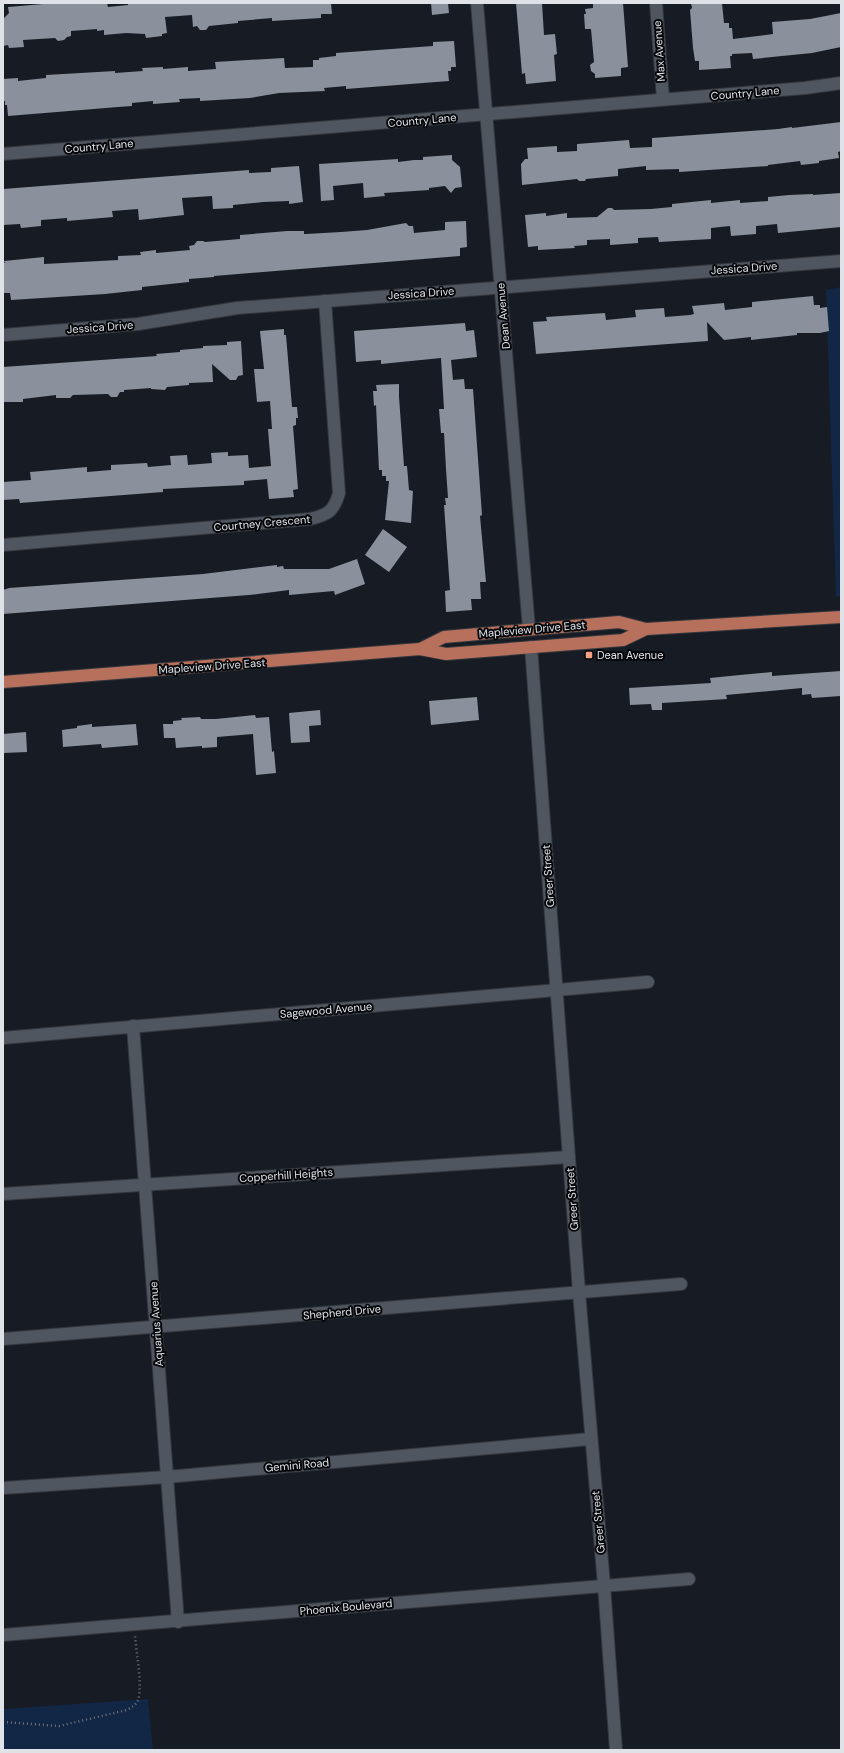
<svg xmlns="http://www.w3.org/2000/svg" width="844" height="1753" font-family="'DM Sans',sans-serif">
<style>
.green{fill:#122645}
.building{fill:#8a919c}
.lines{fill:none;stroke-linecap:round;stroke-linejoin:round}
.minor-casing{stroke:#34373d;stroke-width:14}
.major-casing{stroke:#34373d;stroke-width:14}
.path{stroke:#70747b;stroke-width:2.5;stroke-dasharray:1 3;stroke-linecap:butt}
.minor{stroke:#505660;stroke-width:12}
.major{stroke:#b6705b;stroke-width:12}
.poi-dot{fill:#f39f83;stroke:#05070a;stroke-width:1.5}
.labels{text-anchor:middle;stroke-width:4;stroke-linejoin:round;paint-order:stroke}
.street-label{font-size:11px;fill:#dfe3e8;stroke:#05070a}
.poi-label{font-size:11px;fill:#dfe3e8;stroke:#05070a;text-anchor:start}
</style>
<rect width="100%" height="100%" fill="#171c24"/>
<g class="green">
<path d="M841,287v309l-5,1 -10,-307z"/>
<path d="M148,1699l5,51h-150v-41z"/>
</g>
<g class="building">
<path d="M55,3h52l1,4 20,-2v-2h203l1,11h-11v4l-49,3v-3l-34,3v2l-29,3 -3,4h-6l-3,-4 -4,1 -1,-12 -27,2 2,16 -5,1v2l-16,2 -1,-4 -19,-1 -22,2v-5l-7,1v-2l-26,2v5l-4,1 -3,3 -6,1 -3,-3 -32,2 1,7 -15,1 -1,-3 -5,1v-27l6,-6 -1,-6z"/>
<path d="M431,3h17l1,10 -17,2z"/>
<path d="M516,3h26l2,32 11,-1 2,20 -3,1 2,26 -30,3 -1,-11 -3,1z"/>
<path d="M593,3h30l5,64 -7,1v8l-26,2v-4l-4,-3 -1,-6 4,-3 -3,-33h-6l-1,-15h2l-1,-5 8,-1z"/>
<path d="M691,3h31l2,20h5v5h3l1,11 40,-5 -1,-12 38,-3 31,-6v34l-29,6 -59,6 -1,-6 -20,1v2h-2l1,12 -32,2v-9h-4l-2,-13 -3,-38 2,-2z"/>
<path d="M454,41l2,26h-5v4h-3l1,10 -103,8v-3l-22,2 1,3 -46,2 -29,5 -50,3v-3l-21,1 1,3 -27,2v-3l-21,2v3l-14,1 -110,9 -1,-11h-2v-4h-2v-22l15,-1v3l28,-3v-3l69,-4v2l28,-2 -1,-3 21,-1v2l25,-2v4l28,-2 -1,-7 69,-4 1,10 28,-1v-7h6v-2l17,-2v-3l97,-7v-4z"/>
<path d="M841,122v29l-3,1 1,6 -20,3v2l-18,2 -1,-4 -32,4v1l-89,6v-3l-33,1v-4l-28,3v7l-32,3 -1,2h-6l-2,-2 -55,6 -1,-21 4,-5h3l-1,-11 30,-2v6l20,-1v-7l52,-4 1,8 22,-1v-9l126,-9 14,-2v1z"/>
<path d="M452,155v5l8,7 2,20 -7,1 -4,5 -6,-7 -16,2v2l-45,3 1,3 -21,2 -1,-15 -30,3 1,14 -13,1 -2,-37 79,-5v3l16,-2h9v-3z"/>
<path d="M299,166l4,36 -14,2v-3l-26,1 -30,3v3l-20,1 -1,-13 -30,2 2,17 -45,5 -1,-11 -26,2 1,6 -46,4v-3l-26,2v6l-20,2 -1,-4 -17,1v-36l246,-19v3l22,-1v-4z"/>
<path d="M841,193v34l-63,6 -1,-9 -21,2v8l-25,2 -1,-10 -19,2v11l-52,3 -1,-5 -20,1v5l-28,2v-6l-23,1v5l-13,1 1,2 -37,2v-4l-10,1 -3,-32 21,-2v3l21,-3v5l30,-1 11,-9h4l2,2 37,-1 21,-2v-3l39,-4v3l29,-3v3l28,-2v-4l21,-2 24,-1v1z"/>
<path d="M466,221l1,26 -7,1v8l-246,20v1l-25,2v3l-47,5v3l-37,4 -94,6 -1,-7h-7v-30h2l-1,-2 40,-4v7l74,-4v-4l23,-1 -1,-3 16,-2v3l34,-3 -1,-4 5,-1 3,-4h6l2,1 35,-3v-4l47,-4h17v3h2l35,-2 26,-2 39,-7 3,3h4l1,7 31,-3v-8z"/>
<path d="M813,296l1,9h6v3l7,-1 2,24 -9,2h-23v2l-46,5v-3l-27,3 -17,-18 1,19 -172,13 -3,-32 14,-1 -1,-4 59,-4 1,7 30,-3 -1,-7 29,-2 1,9 25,-2 4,-1 -2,-8 32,-3 1,7 27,-3v-5z"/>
<path d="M465,323l1,8 8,-1 3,27 -26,3 2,20 11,-1 1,10h8l9,126 -2,1 6,66h-6l1,17h-10l1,11 -26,2 -1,-21 5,-1 -6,-85h2l-1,-7h3l-2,-29 -2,-36h-3l-2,-24h5l-3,-51 -60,6v-4l-25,2 -2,-31z"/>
<path d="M284,329v6h2l6,72h5l1,11h-2v7l-3,1 5,63 -5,1 1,7 -25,2 -2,-20 -23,2v4l-81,4v3l-143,11 -1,-4 -16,1v-18l28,-2 -1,-8 57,-5v5l24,-2v-5l36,-2 1,4 23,-2 -1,-9 17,-1 1,10 24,-2 -1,-10 17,-1v4l20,-1 1,13 22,-2 -3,-37h4l-2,-28 -13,1 -3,-33h10l-4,-38z"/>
<path d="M241,341l2,34 -5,1 -2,4h-6l-18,-16 1,18 -24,1v2l-22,2 -2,3 -14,-1v-1l-27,2v2h-4l-3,5h-6l-3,-3 -35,1 -3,3h-14v-3l-33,4v3h-20v-35l154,-11 -1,-2 24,-2v-2l23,-2v-2l24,-1v-3z"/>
<path d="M399,384v13l5,69h3l2,24 4,1 -2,32 -26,-3 4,-39h-3v-5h-4v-6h-3l-3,-65 -2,1 -1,-15h4l-1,-6z"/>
<path d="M383,529l24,18 -18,25 -24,-17z"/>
<path d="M357,559l8,25 -30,11 -1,-4 -45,4v-5l-40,5 -246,19v-24l6,-2 194,-14 74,-9v2l6,-1 1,3h45z"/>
<path d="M841,671v25l-29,2 -1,-4 -9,1v-7l-76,7 1,4 -65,4v7h-10l-1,-6 -21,1 -1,-17 82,-5 -1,-5 30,-3 32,-3v4z"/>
<path d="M477,697l2,23 -48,5 -2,-24z"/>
<path d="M320,710l1,15 -12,1 1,16 -19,1 -2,-30z"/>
<path d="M255,715l1,3 13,-1 3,35 2,-1 2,22 -20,2 -3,-41 -36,3v10l-15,1v-2l-26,2 -1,-10h-11l-1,-14h10v-3l9,-1 -1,-2 19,-1 1,2h15z"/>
<path d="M92,724v3l44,-3 2,21 -36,3 -1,-4 -38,3 -1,-17 15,-2v-2z"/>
<path d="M26,732l1,20 -24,1v-19z"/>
</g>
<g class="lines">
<defs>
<g id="minor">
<path d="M477,3l52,626"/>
<path d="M656,3l7,96"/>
<path d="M3,154l802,-66 36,-5"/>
<path d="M3,335l135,-11 99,-16 604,-47"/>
<path d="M3,545l307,-26c18,-4 24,-8 29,-26l-14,-192"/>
<path d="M531,647l48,645 25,293 12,165"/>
<path d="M133,1026l45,596"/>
<path d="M3,1038l645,-56"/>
<path d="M3,1194l566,-37"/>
<path d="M3,1339l678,-55"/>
<path d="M3,1488l164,-11 423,-38"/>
<path d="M3,1635l686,-56"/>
</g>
<g id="major">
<path d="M420,649l24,-12 175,-15 27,7 195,-12"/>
<path d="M3,682l417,-33 26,5 177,-14 23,-11"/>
</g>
</defs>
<use href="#minor" class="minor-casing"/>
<use href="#major" class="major-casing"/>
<path class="path" d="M3,1722l56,4 68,-16c5,-3 9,-5 11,-10 5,-13 -2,-48 -3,-64"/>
<use href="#minor" class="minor"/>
<use href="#major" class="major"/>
</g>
<rect class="poi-dot" x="585" y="651" width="8" height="8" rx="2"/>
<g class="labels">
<g class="street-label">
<text transform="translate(659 51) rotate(-94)" y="4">Max Avenue</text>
<text transform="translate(745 93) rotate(-5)" y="4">Country Lane</text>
<text transform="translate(422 120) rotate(-5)" y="4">Country Lane</text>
<text transform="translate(99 146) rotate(-5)" y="4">Country Lane</text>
<text transform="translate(744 268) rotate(-4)" y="4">Jessica Drive</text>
<text transform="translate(421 293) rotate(-4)" y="4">Jessica Drive</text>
<text transform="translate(503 316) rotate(-95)" y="4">Dean Avenue</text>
<text transform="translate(100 327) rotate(-4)" y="4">Jessica Drive</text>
<text transform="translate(262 523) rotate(-5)" y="4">Courtney Crescent</text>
<text transform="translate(532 629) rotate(-5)" y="4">Mapleview Drive East</text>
<text transform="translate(212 666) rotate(-4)" y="4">Mapleview Drive East</text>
<text transform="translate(548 876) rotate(-94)" y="4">Greer Street</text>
<text transform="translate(326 1010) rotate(-5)" y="4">Sagewood Avenue</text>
<text transform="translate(286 1175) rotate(-4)" y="4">Copperhill Heights</text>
<text transform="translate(572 1199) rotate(-94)" y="4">Greer Street</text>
<text transform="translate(342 1312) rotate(-5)" y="4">Shepherd Drive</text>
<text transform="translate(156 1324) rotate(-94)" y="4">Aquarius Avenue</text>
<text transform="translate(297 1465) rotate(-5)" y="4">Gemini Road</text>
<text transform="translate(598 1522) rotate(-95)" y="4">Greer Street</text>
<text transform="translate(346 1607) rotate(-5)" y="4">Phoenix Boulevard</text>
</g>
<g class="poi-label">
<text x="597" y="659">Dean Avenue</text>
</g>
</g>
<rect width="844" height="1753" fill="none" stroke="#dfe3e8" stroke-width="8"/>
</svg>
